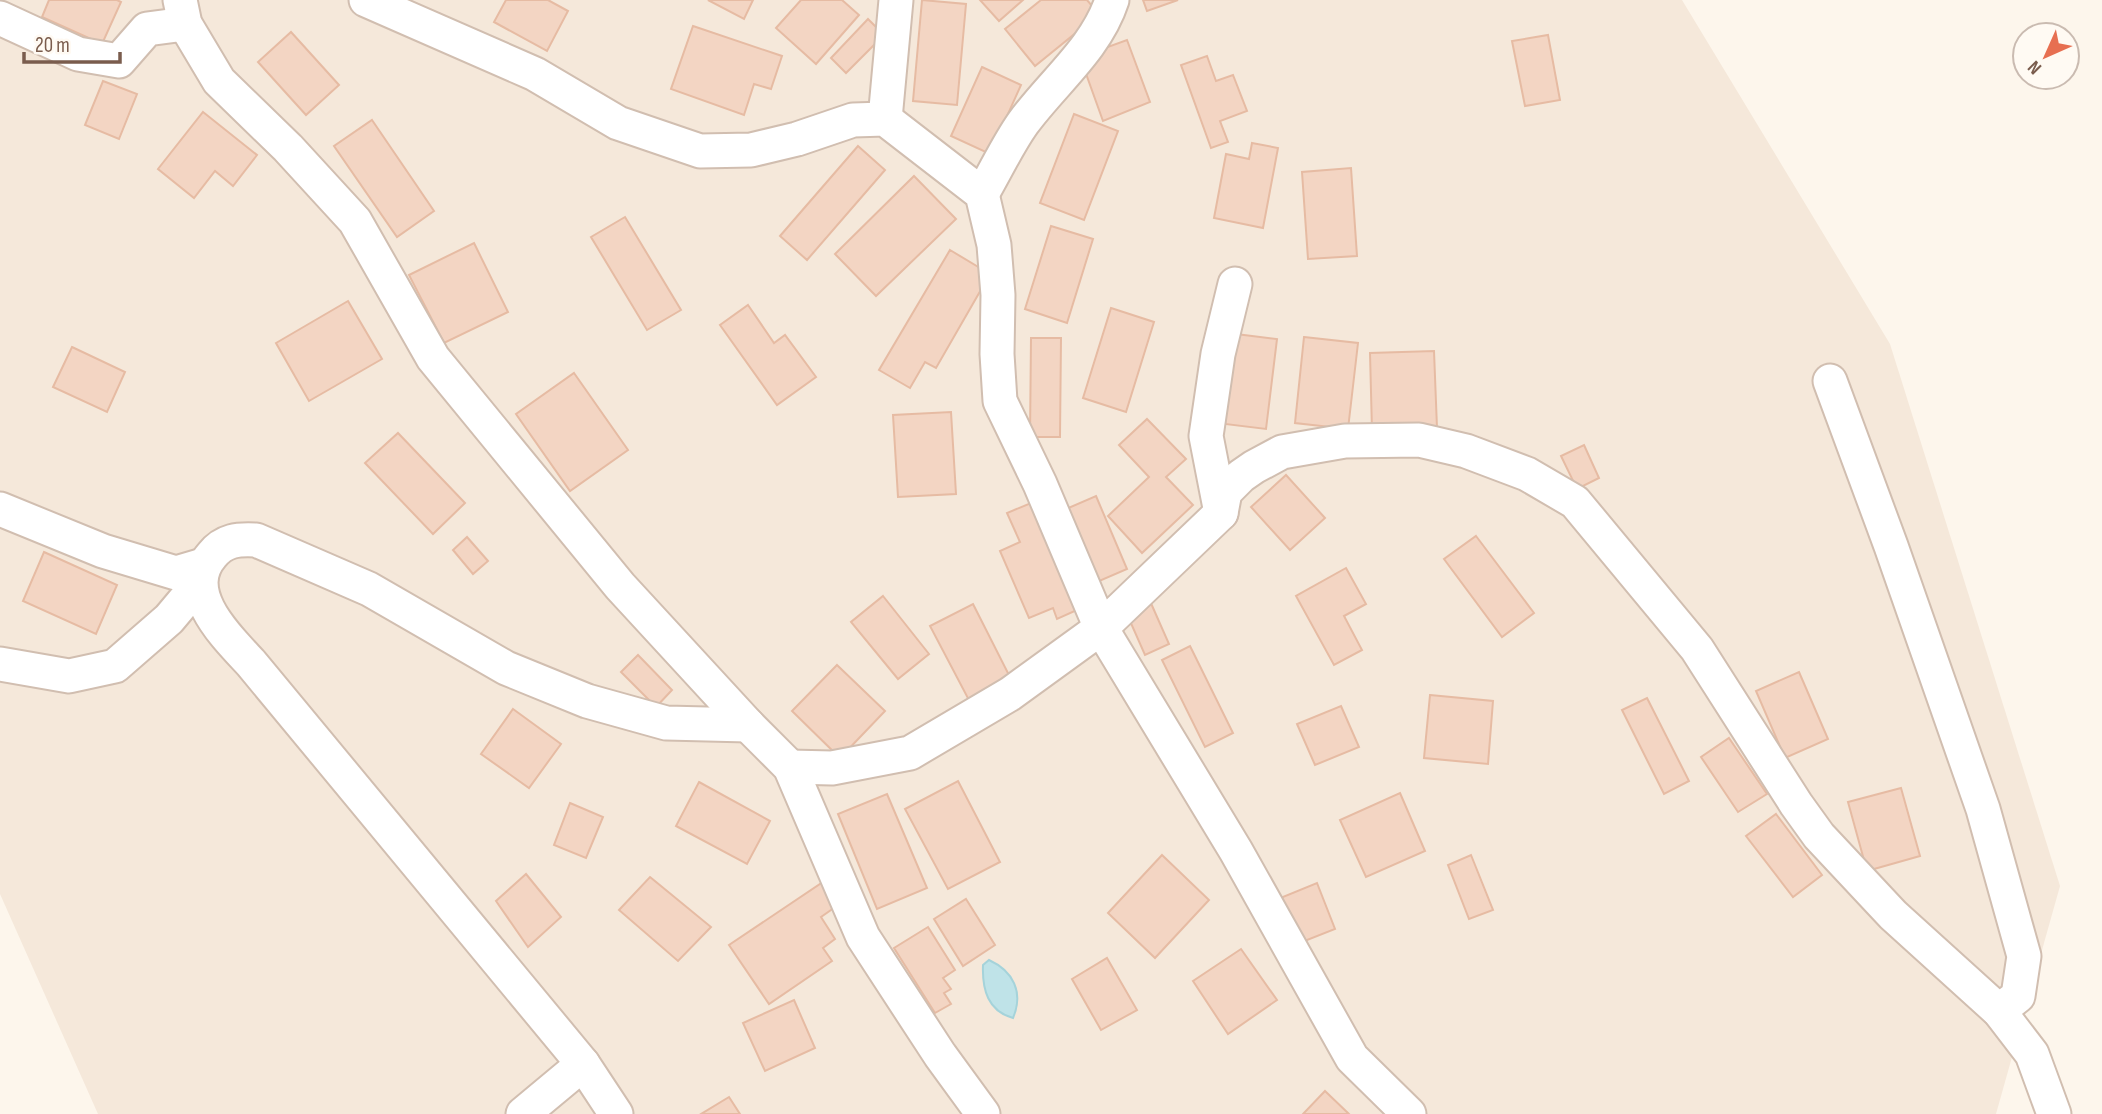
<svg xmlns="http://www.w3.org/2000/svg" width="2102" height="1114" font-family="'Sofia Sans Condensed',sans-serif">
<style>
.residential{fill:#f5e8da}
.water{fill:#bfe3e8;stroke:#a5d3da;stroke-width:2}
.building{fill:#f3d5c3;stroke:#e6bba3;stroke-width:2}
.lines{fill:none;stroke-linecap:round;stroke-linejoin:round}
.minor-casing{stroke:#d1beb0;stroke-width:37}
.minor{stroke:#fff;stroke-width:33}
</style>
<rect width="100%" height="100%" fill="#fdf6ec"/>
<path class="residential" d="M0,0h1682l208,344 170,542 -64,228h-1898l-98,-220z"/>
<path class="water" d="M989,960c24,11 35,32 24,58 -25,-7 -31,-28 -30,-53z"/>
<g class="building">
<path d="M49,0h68l4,2 -19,42 -60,-27z"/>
<path d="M506,0h42l20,11 -21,40 -53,-29z"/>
<path d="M708,0h45l-9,19z"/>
<path d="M801,0h41l17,15 -43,49 -40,-36z"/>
<path d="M922,0l44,4 -9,101 -44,-4z"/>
<path d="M980,0h43l-24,21z"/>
<path d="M1041,0h46l12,14 -64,52 -30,-37z"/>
<path d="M1143,0h35l-31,11z"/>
<path d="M868,19l16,16 -38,38 -15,-15z"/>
<path d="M693,26l89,30 -11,33 -17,-5 -10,31 -73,-26z"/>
<path d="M291,32l48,53 -33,30 -48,-53z"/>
<path d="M1548,35l12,65 -35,6 -13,-65z"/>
<path d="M1127,40l23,62 -47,19 -23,-64z"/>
<path d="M1207,56l9,25 17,-6 14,36 -27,10 8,21 -17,6 -30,-83z"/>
<path d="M982,67l39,18 -31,69 -39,-18z"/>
<path d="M103,81l34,13 -18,45 -34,-14z"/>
<path d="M203,112l54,43 -24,31 -18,-15 -21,27 -36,-29z"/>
<path d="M1074,114l44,17 -34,89 -44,-17z"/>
<path d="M372,120l62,91 -37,26 -63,-91z"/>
<path d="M1252,143l26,5 -15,80 -49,-10 12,-64 23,5z"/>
<path d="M858,146l27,24 -78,90 -27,-24z"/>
<path d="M1351,168l6,88 -49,3 -6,-87z"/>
<path d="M914,176l42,43 -80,77 -41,-42z"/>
<path d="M625,217l56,93 -34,20 -56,-93z"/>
<path d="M1051,226l42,13 -26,84 -42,-14z"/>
<path d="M474,243l34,69 -64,31 -35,-68z"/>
<path d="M950,250l40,24 -54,94 -11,-6 -15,26 -31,-18z"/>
<path d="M348,301l34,58 -73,42 -33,-58z"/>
<path d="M748,305l26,38 11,-8 31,42 -39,28 -57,-80z"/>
<path d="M1111,308l43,14 -28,90 -43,-14z"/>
<path d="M1236,334l41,5 -11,90 -41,-5z"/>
<path d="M1304,337l54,6 -10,86 -53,-6z"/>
<path d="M1031,338h30l-1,99h-30z"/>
<path d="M72,347l53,25 -18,40 -54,-25z"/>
<path d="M1434,351l3,77 -65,3 -2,-78z"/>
<path d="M574,373l54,77 -58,41 -54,-77z"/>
<path d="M951,412l5,82 -58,3 -5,-82z"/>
<path d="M1147,419l39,40 -20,18 27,28 -51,48 -34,-37 41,-39 -30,-32z"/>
<path d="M398,433l67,70 -32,31 -68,-71z"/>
<path d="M1584,445l15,33 -22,11 -16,-33z"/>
<path d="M1286,475l39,43 -35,32 -39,-43z"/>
<path d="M1096,496l31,73 -30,13 -31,-73z"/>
<path d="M1031,503l46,107 -20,9 -4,-11 -24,10 -29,-67 20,-9 -13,-29z"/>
<path d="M1476,536l58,77 -32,24 -58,-78z"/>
<path d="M467,537l21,24 -15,13 -20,-24z"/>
<path d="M44,552l73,33 -21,49 -73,-33z"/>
<path d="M1346,568l20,36 -22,12 18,34 -28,15 -38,-69z"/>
<path d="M883,596l46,58 -31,25 -47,-57z"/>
<path d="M1150,601l19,43 -24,11 -19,-43z"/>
<path d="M973,604l40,79 -42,21 -41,-78z"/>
<path d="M1190,646l43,87 -28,14 -43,-87z"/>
<path d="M638,655l34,35 -16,17 -35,-35z"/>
<path d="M837,665l48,46 -45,47 -48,-47z"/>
<path d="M1799,672l29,67 -43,19 -29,-67z"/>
<path d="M1430,695l63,6 -5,63 -64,-6z"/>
<path d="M1647,698l42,83 -25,13 -42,-84z"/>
<path d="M1341,706l18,41 -44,18 -18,-41z"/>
<path d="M513,709l48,35 -32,44 -48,-34z"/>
<path d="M1729,738l38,56 -29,18 -37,-55z"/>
<path d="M958,781l42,81 -52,27 -43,-80z"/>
<path d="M699,782l71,39 -23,43 -71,-38z"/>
<path d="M1901,788l19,68 -53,15 -19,-69z"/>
<path d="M1400,793l25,58 -59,26 -26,-57z"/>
<path d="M887,794l40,94 -50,21 -39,-95z"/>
<path d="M570,803l33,14 -17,41 -32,-13z"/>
<path d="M1776,814l46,61 -29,22 -47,-61z"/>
<path d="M1162,855l47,45 -54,58 -47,-45z"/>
<path d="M1471,855l22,55 -24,9 -21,-54z"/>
<path d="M526,874l35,43 -33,30 -32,-46z"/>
<path d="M650,877l61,50 -33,34 -59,-51z"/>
<path d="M826,880l15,23 -20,14 14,22 -12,9 9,13 -63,43 -40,-59z"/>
<path d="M1317,883l18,46 -43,17 -19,-45z"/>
<path d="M966,899l29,46 -32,21 -29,-47z"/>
<path d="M928,927l27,43 -12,8 8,11 -7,4 7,11 -16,9 -41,-65z"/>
<path d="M1241,949l36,51 -49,34 -35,-53z"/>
<path d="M1107,958l30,52 -36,20 -29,-51z"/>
<path d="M794,1000l21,48 -50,23 -22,-48z"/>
<path d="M1325,1091l24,23h-46z"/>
<path d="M729,1097l11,17h-39z"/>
</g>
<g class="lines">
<defs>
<g id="minor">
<path d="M180,0l5,24 34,57 69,67 67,73 78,137 187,228 128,139 42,42 73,170 77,118 43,59"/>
<path d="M366,0l169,74 83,49 82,28 51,-1 46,-11 56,-19 32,-1 97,75 12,51 4,50 -1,59 3,47 40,83 61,144 135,223 116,207 57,56"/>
<path d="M0,18l78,36 41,7 28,-32 38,-5"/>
<path d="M885,119l11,-119"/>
<path d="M982,194c14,-24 26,-50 41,-71 30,-41 73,-74 89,-123"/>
<path d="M1830,381l61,165 92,263 41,147 -6,40 -19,15"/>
<path d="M0,509l103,42 73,22 27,-8"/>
<path d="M1221,513l-15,-77 12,-82 17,-70"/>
<path d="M0,664l69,12 46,-10 54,-47 31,-37"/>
<path d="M790,767l42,1 78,-15 100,-59 91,-66 120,-115 4,-21 16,-16 13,-9 28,-15 63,-11 74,-1 47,11 61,23 48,28 122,147 99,155 23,32 74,79 106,96 33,43 22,60"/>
<path d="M523,1114l60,-50"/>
<path d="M616,1114l-33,-50 -332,-401c-25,-27 -71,-71 -39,-108 12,-15 26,-16 44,-15l113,49 137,79 81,33 79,22 82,2"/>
</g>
</defs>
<use href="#minor" class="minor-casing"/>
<use href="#minor" class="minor"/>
</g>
<g transform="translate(2046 56) rotate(225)"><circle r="33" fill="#fffaf3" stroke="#cabbb1" stroke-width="2"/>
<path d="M0-5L12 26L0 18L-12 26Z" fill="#e76f51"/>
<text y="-10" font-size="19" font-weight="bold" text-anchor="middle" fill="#7a5c4d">N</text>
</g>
<path d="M24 52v10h96v-10" fill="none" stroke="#7a5c4d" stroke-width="3.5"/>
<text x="35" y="52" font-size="21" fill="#7a5c4d" stroke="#fffaf3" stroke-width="5" paint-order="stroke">20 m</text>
</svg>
